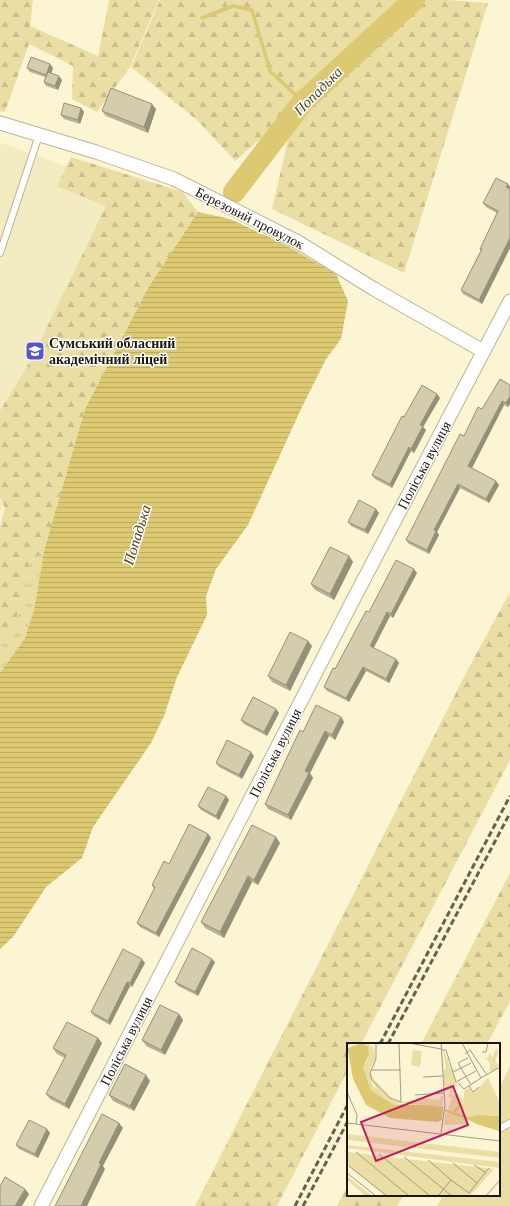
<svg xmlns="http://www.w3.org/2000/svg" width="510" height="1206" font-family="'Times New Roman',serif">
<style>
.built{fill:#f3ebc2}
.grass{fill:url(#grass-tufts)}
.forest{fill:url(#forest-firs)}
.garden{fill:#ebdea4}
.water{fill:url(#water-rules)}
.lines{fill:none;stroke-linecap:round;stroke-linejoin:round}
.stream{stroke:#dcc971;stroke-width:3.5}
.river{stroke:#dcc971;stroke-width:22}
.lane-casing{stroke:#bab394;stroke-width:8}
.street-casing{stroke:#bab394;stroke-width:15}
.lane{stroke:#fff;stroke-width:6}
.street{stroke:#fff;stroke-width:13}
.rail{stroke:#67624f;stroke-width:3;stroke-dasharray:6 3;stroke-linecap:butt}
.wall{fill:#b6b095}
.shaded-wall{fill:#949079}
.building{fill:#d4cdad;stroke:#949079}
.labels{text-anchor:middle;stroke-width:3;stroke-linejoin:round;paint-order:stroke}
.street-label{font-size:14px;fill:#19160a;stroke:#fff}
.poi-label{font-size:14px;font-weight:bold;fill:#19160a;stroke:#fff;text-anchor:start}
.water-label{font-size:15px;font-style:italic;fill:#4f4721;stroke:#fff}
.inset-river{fill:none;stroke:#dcc971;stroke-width:2}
.inset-road{fill:none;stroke:#a19c83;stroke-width:1}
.view{fill:#c2185b;fill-opacity:0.15;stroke:#c2185b;stroke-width:2}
.inset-edge{fill:none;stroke:#19160a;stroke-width:2}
</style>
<defs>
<pattern id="grass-tufts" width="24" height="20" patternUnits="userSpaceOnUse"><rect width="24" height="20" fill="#ebdea4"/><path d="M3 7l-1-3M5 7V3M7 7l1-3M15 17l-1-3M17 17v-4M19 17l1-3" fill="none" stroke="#c9be8c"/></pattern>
<pattern id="forest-firs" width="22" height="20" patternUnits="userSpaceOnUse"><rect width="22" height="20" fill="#ebdea4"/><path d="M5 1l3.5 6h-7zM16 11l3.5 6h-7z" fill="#c9be8c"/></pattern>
<pattern id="water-rules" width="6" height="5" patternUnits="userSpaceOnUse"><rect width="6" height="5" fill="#dcc971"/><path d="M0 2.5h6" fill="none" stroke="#bcac60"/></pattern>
</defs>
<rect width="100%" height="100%" fill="#fcf5d4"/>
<path class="built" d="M0,143l141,48 -141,321z"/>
<path class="grass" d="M44,551l-10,59 -9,28 -25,35v-34l18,-25 13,-52z"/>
<g class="forest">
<path d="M0,0h33l-3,26 68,30 11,-56h50l-29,67 -33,45 -25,-13 1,-33 -44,-22 -24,68 -5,-1z"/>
<path d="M160,0h288l40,3 -84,270 -132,-64 23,-100 -60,52 -37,-40 -67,-54z"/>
<path d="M71,157l112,35 15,20 -50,76 -63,121 -41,142 -13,11 -13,52 -18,25v-112l5,-19 -5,-12v-85l32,-53 74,-152 -49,-20z"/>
<path d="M510,592v168l-149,284h-13v26l-71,136h-82l272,-535z"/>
<path d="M510,873v128l-23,43h-66z"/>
<path d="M348,1185v10h56l-7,11h-60z"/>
</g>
<path class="garden" d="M510,1067v139h-73l6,-11h56v-107z"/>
<path class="water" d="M198,212l32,7 54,25 52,30 12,27 -7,38 -15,20 -25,50 -53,116 -32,44 -10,27 1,19 -30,62 -13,39 -13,27 -58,84 -11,31 -36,29 -33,50 -13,12v-276l25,-35 9,-28 10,-59 41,-142 63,-121z"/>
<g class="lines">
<path class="stream" d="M202,18l31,-12 19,4 18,61 33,31"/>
<path class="river" d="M234,192l69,-90 111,-102"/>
<defs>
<g id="lane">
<path d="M0,253l39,-118"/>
<path d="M499,1129l11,-6"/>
</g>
<g id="street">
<path d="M0,123l96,29 78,27 124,63 76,47 109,62"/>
<path d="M41,1206l310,-602 159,-303"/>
</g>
</defs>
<use href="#lane" class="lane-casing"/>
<use href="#street" class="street-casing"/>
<use href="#lane" class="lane"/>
<use href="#street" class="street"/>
<g class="rail">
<path d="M380,1044l130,-248"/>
<path d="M388,1044l122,-231"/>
<path d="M295,1206l53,-102"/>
<path d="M303,1206l45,-85"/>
</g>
</g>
<g class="wall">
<path d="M50,64l3,4 -2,5 11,7 -4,10 -12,-4 -2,-4 1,-5 -15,-5 -3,-4z"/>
<path d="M81,108l3,4 -4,12 -16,-5 -3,-4z"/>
<path d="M156,109l-8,24 -42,-17 -4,-5z"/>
<path d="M508,184l2,3v61l-28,56 -19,-10 -2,-4 20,-40 -1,-1 17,-36 -11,-6 -3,-4z"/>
<path d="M510,385v19l-2,3 -4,-2 -32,63 27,17 -10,18 -29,-15 -23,44 2,3 -10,19 -20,-10 -3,-4 76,-131z"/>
<path d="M437,394l3,4 -17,29 3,3 -12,23 -3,-2 -19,37 -17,-9 -3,-4 32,-58z"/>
<path d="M379,513l-11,21 -17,-8 -3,-4z"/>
<path d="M349,556l4,6 -19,38 -19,-10 -4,-6z"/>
<path d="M417,573l-24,45 -3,-2 -16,32 25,15 -10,20 -23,-12 -17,31 -22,-11 -3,-4 45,-75z"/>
<path d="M308,641l4,5 -22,45 -18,-9 -4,-6z"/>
<path d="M276,709l3,4 -12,23 -23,-12 -3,-4z"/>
<path d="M341,717l3,5 -9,18 -6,-4 -19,37 3,5 -22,42 -23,-11 -3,-5 38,-72z"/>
<path d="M254,756l-12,23 -23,-12 -3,-4z"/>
<path d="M226,796l3,4 -10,20 -18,-10 -3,-4z"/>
<path d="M208,834l3,4 -52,99 -19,-10 -3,-4 17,-34 -2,-4 17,-21z"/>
<path d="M280,843l-22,42 -6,-3 -28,56 -19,-10 -4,-6z"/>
<path d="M215,962l-17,34 -20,-10 -3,-4z"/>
<path d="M145,963l-13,24 -2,-1 -20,39 -16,-9 -3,-4z"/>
<path d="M179,1014l4,6 -18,35 -19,-9 -4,-6z"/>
<path d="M102,1043l-33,66 -19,-10 -4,-5 19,-36 -8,-4 -4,-6z"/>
<path d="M150,1081l-16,30 -21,-10 -4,-6z"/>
<path d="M50,1133l-12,25 -19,-9 -3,-4z"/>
</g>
<g class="shaded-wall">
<path d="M50,64l3,4 -4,11 -3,-4z"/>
<path d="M59,76l3,4 -4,10 -3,-4z"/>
<path d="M152,104l4,5 -8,24 -4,-6z"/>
<path d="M81,108l3,4 -4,12 -2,-4z"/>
<path d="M508,184l2,3v2l-4,-2z"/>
<path d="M510,238v10l-28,56 -3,-4z"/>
<path d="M437,394l3,4 -17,29 3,3 -12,23 -3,-4 9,-24z"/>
<path d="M510,396v8l-2,3 -2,-4z"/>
<path d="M502,401l2,4 -33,65 -3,-4z"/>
<path d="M409,447l2,4 -19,37 -2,-4z"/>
<path d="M496,481l3,4 -10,18 -3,-4z"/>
<path d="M458,484l2,4 -23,44 2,3 -10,19 -2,-4 7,-20z"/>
<path d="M376,509l3,4 -11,21 -3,-4z"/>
<path d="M349,556l4,6 -19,38 -4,-6z"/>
<path d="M414,569l3,4 -24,45 -2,-4z"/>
<path d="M387,612l3,4 -18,34 -2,-4z"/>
<path d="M308,641l4,5 -22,45 -4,-6z"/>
<path d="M396,659l3,4 -10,20 -3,-4z"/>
<path d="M363,667l3,4 -17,31 -3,-4z"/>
<path d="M276,709l3,4 -12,23 -3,-4z"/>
<path d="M341,717l3,5 -9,18 -3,-5z"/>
<path d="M325,731l4,5 -19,37 3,5 -22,42 -3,-5 17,-44z"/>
<path d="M251,752l3,4 -12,23 -3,-4z"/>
<path d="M226,796l3,4 -10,20 -3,-4z"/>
<path d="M208,834l3,4 -52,99 -3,-4z"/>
<path d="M276,837l4,6 -22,42 -4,-5z"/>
<path d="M248,876l4,6 -28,56 -4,-6z"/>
<path d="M142,959l3,4 -13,24 -2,-4z"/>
<path d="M212,959l3,3 -17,34 -3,-4z"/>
<path d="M127,982l3,4 -20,39 -2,-4z"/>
<path d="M179,1014l4,6 -18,35 -4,-5z"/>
<path d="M98,1038l4,5 -33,66 -4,-5z"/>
<path d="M146,1075l4,6 -16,30 -4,-5z"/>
<path d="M119,1123l4,5 -20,38 2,3 -18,37h-6l18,-43z"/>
<path d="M47,1129l3,4 -12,25 -3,-4z"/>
<path d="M25,1189l4,5 -7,12h-7z"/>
</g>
<g class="building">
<path d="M31,57l19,7 -4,11 -19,-7z"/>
<path d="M48,72l11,4 -4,10 -11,-4z"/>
<path d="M111,88l41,16 -8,23 -42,-16z"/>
<path d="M64,103l17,5 -3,12 -17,-5z"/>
<path d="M496,178l12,6 -2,3 4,2v49l-31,62 -18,-10 21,-41h-2l18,-38 -15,-8z"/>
<path d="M500,379l10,6v11l-4,7 -4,-2 -34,65 28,15 -10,18 -28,-15 -24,46 2,1 -9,19 -21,-10 54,-106 4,2 14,-29 4,2z"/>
<path d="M422,385l15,9 -17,31 3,1 -12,23 -2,-2 -19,37 -18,-9 30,-59 2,1z"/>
<path d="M359,500l17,9 -11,21 -17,-8z"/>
<path d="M330,547l19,9 -19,38 -19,-10z"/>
<path d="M396,560l18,9 -23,45 -4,-2 -17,34 26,13 -10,20 -23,-12 -17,31 -22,-11 9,-19 2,1 31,-58 3,1z"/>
<path d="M290,632l18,9 -22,44 -18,-9z"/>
<path d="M253,697l23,12 -12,23 -23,-12z"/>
<path d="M316,705l25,12 -9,18 -7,-4 -20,40 4,2 -21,42 -23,-11 35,-74 3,2z"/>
<path d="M227,740l24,12 -12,23 -23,-12z"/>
<path d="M208,787l18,9 -10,20 -18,-10z"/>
<path d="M189,824l19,10 -52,99 -19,-10 18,-36 -3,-2 12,-24 5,3z"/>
<path d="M252,825l24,12 -22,43 -6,-4 -28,56 -19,-10z"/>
<path d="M192,948l20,11 -17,33 -20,-10z"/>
<path d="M123,949l19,10 -12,24 -3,-1 -19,39 -17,-9z"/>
<path d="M160,1005l19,9 -18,36 -19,-10z"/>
<path d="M67,1022l31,16 -33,66 -19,-10 20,-39 -13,-7z"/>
<path d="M125,1064l21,11 -16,31 -21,-11z"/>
<path d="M102,1114l17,9 -20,40 2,1 -20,42h-26z"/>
<path d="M29,1120l18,9 -12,25 -19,-9z"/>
<path d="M5,1177l20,12 -10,17h-15v-20z"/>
</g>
<defs>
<symbol id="school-square" viewBox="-11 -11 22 22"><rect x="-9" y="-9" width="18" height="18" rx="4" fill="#5457ce" stroke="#fff"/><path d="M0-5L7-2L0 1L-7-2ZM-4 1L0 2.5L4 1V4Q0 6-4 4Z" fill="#fff"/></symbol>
</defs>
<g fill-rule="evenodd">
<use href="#school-square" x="24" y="340" width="22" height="22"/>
</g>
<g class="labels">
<g class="street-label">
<text transform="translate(250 218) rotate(27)" y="5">Березовий провулок</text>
<text transform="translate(424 465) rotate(-62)" y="5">Поліська вулиця</text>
<text transform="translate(275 753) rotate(-63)" y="5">Поліська вулиця</text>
<text transform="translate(126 1041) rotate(-63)" y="5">Поліська вулиця</text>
</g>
<g class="poi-label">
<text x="49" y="348">Сумський обласний<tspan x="49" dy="16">академічний ліцей</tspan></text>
</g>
<g class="water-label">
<text transform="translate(318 91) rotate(-45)" y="5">Попадька</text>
<text transform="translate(137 535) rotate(-73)" y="5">Попадька</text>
</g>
</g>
<g transform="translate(347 1043)">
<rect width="153" height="153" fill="#fcf5d4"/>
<path d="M19,0l7,4 -1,11 -4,8 5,20 19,16 20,4 -18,-1 -23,-15 -8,-23 5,-8v-13z" fill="#ebdea4"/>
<path d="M95,2l15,40 -5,4v6l7,-1 1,4 4,1v-8l5,-3 4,5 15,-15 12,25v13l-11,-1 -23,3 1,6 -23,1 1,-12 8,-1 -5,-3 4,-11 -4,-1 3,-7h-6l-2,-20 3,-1zM27,4l2,13 -6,8 2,9 21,23 12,2 16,-4 19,2 1,-4h2v11l-51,-5 -15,-12 -10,-21zM149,6l3,2 -4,10 5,5 -10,6v-9l-5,-6 3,1 2,-6 2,6zM0,91l153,18v6l-153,-18zM0,102l153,17v6l-153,-20zM0,133l25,20h-6l-19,-16z" fill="#ebdea4"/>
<path d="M66,7l9,1 -2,16 -9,-2zM0,109l147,17 -24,27h-84l-39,-31z" fill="#ebdea4"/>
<path d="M14,0l7,3 1,9 -6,12 8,23 23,15h31l18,2 -1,13 -5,2 -47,-4 -24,-13 -13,-26 -5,-28v-3zM131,72l22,1 -1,15 -23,-7 -10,-6z" fill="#dcc971"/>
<path class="inset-river" d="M98,67l24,9M107,69l6,-6 -2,-4"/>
<path class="inset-road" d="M29,0v16l-6,14 2,7 18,18 11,4 -2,-59M62,0l32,6M115,0l19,35 19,-11M94,7h5l10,32 20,-11M135,9h4l2,-9M118,11l5,-4 17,25M121,15l-10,5 13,22M24,27h30M106,29l18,-9M76,34l20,-1M111,40l6,6 17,-11M122,43l4,6 6,-5M0,49l10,23 -1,9M68,52l29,-2M0,80l153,18M94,90l4,-28 -4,-62M9,109l53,44M32,111l51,42M57,114l48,39M81,117l23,20M106,120l24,20M127,122l11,7M2,123l38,30M0,130l29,23M91,153l13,-16 18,13 20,-25M139,153l14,-16"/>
<path class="view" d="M106,43l15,39 -92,36 -15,-39z"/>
<rect width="153" height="153" class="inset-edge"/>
</g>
</svg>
